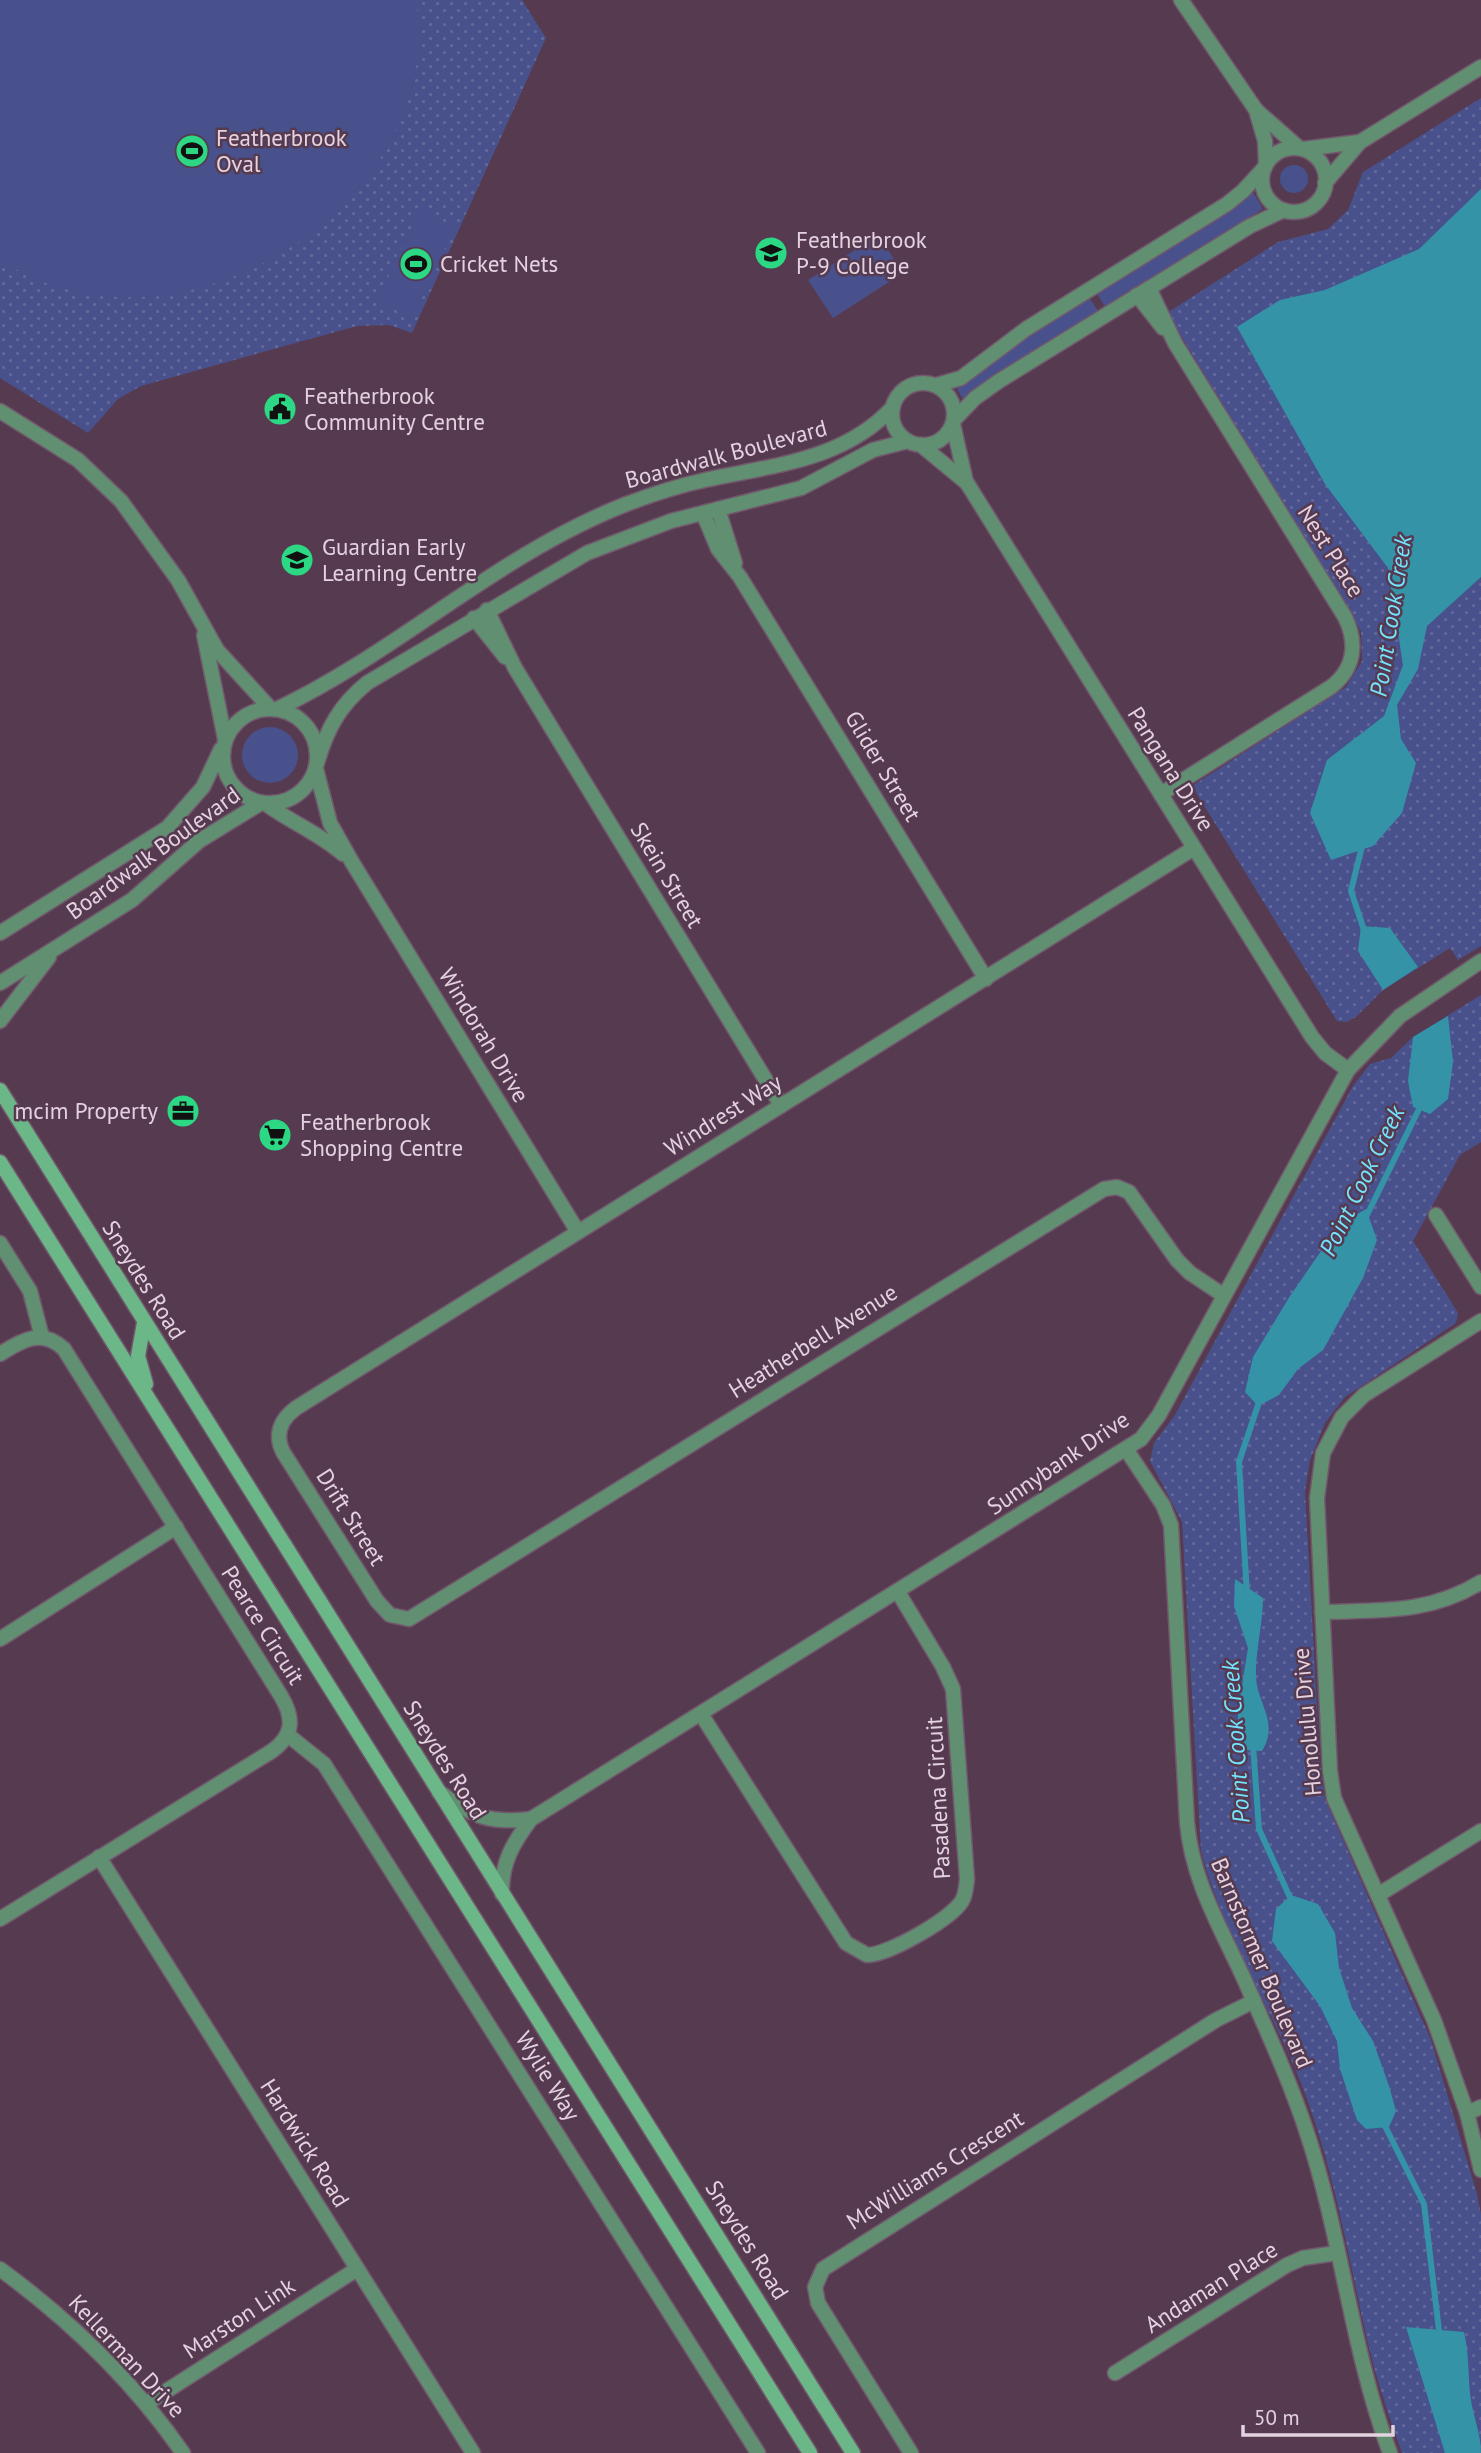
<svg xmlns="http://www.w3.org/2000/svg" width="1481" height="2453" font-family="'PT Sans',sans-serif">
<style>
.park{fill:url(#park-dots)}
.garden{fill:#48518b}
.water{fill:#3593a8}
.lines{fill:none;stroke-linecap:round;stroke-linejoin:round}
.stream{stroke:#3593a8;stroke-width:6}
.minor-casing{stroke:#72586d;stroke-width:17}
.tertiary-casing{stroke:#72586d;stroke-width:17}
.secondary-casing{stroke:#72586d;stroke-width:17}
.minor{stroke:#608f71;stroke-width:14}
.tertiary{stroke:#608f71;stroke-width:14}
.secondary{stroke:#6bb788;stroke-width:14}
.labels{text-anchor:middle;stroke-width:5;stroke-linejoin:round;paint-order:stroke}
.poi-label{font-size:23px;fill:#e4d2df;stroke:#563a50;text-anchor:start}
.street-label{font-size:23px;fill:#e4d2df;stroke:#563a50}
.water-label{font-size:24px;font-style:italic;fill:#73e4ff;stroke:#563a50}
</style>
<defs>
<pattern id="park-dots" width="8" height="8" patternUnits="userSpaceOnUse" patternTransform="scale(1.75)"><rect width="8" height="8" fill="#48518b"/><path d="M2 2h.1M6 6h.1" fill="none" stroke="#62699b" stroke-width="1.8" stroke-linecap="round"/></pattern>
</defs>
<rect width="100%" height="100%" fill="#563a50"/>
<g class="park">
<path d="M0,0h522l24,38 -134,295 -23,-8 -32,1 -216,60 -23,13 -30,34 -88,-55z"/>
<path d="M1481,98v848l-23,14 -8,-12 -67,42 -27,27 -10,5 -9,-1 -145,-235 154,-99 16,-26 -1,-30 -194,-318 111,-71 50,-13 20,-19 15,-38z"/>
<path d="M1481,995v147l-21,13 -47,86 45,72 -2,10 -111,74 -20,26 -15,37 -5,31 15,269 5,39 106,241 46,154 4,20v239h-79c-15,-42 -29,-84 -38,-127 -17,-77 -30,-152 -57,-227 -30,-83 -84,-163 -106,-248l-19,-329 -32,-61 4,-18 21,-28 178,-329 17,-22 21,-6 22,-21z"/>
</g>
<g class="garden">
<path d="M0,0h416c28,176 -169,325 -333,293 -29,-6 -59,-16 -83,-34z"/>
<circle cx="1294" cy="179" r="14"/>
<path d="M1253,192l10,17 -158,98 -9,-15z"/>
<path d="M420,210l35,17 -42,91 -36,-17z"/>
<path d="M878,235l25,38 -70,45 -25,-38z"/>
<path d="M1089,297l9,14 -135,88 -6,-10 61,-48z"/>
<circle cx="270" cy="755" r="28"/>
</g>
<g class="water">
<path d="M1481,189v388l-54,49 -9,43 -21,36 4,34 15,24 -14,50 -29,33 -42,14 -21,-47 17,-53 57,-44 19,-51 -15,-97 -63,-84 -88,-157 43,-27 45,-10 94,-41z"/>
<path d="M1361,926l29,2 28,39 -35,23 -25,-39z"/>
<path d="M1448,1016l5,46 -5,37 -18,15 -17,-7 -5,-26 5,-44z"/>
<path d="M1366,1209l11,31 -14,38 -40,72 -25,19 -19,26 -21,11 -13,-14 8,-35 37,-61 49,-71z"/>
<path d="M1235,1579l28,19c0,25 -8,56 -7,78 0,26 24,46 6,75l-17,-1 -7,-14v-26l10,-62 -14,-42z"/>
<path d="M1291,1895l27,9 17,29 4,35 13,40 21,33 16,45 7,25 -7,16 -23,2 -9,-9 -17,-51 -3,-28 -17,-35 -48,-65 4,-32z"/>
<path d="M1406,2327l58,5c5,21 4,40 6,61 2,22 11,39 11,60h-36z"/>
</g>
<g class="lines">
<g class="stream">
<path d="M1363,842l-12,49 14,42"/>
<path d="M1365,1219l57,-116"/>
<path d="M1247,1594l-8,-132 21,-63"/>
<path d="M1253,1745l6,84 33,73"/>
<path d="M1383,2122l41,82 16,135"/>
</g>
<defs>
<g id="minor">
<path d="M1149,288l26,55 170,274c13,27 9,52 -14,70l-170,107"/>
<path d="M1137,295l26,33"/>
<path d="M718,509l17,54"/>
<path d="M703,513l15,36 22,28 246,402"/>
<path d="M487,610l28,58 266,437"/>
<path d="M474,618l31,39"/>
<path d="M316,769l14,54 22,39 226,370"/>
<path d="M266,804c26,19 53,29 77,50"/>
<path d="M1194,848l-898,560c-15,11 -22,26 -13,44l94,149 13,14 19,4 695,-430 13,-2 12,5 48,68 13,13 33,22"/>
<path d="M1436,1215l45,72"/>
<path d="M0,1243l30,48 12,46"/>
<path d="M1481,1321l-117,74 -22,22 -19,36 -6,45 13,273 4,27 100,222 33,93 14,57"/>
<path d="M0,1354c22,-14 42,-26 64,-5l217,347c13,22 13,39 -9,55l-272,168"/>
<path d="M1126,1449l37,56 8,20 16,297c5,59 34,106 58,159 22,50 45,100 62,152 35,105 44,216 83,320"/>
<path d="M1322,1612c59,-2 107,2 159,-30"/>
<path d="M0,1639l176,-112"/>
<path d="M701,1714l145,229 21,12c21,0 84,-36 95,-54 4,-7 4,-14 5,-22l-14,-190 -10,-22 -45,-75"/>
<path d="M288,1735l36,29 434,689"/>
<path d="M99,1857l374,596"/>
<path d="M1378,1895l103,-64"/>
<path d="M1467,2113l14,-6"/>
<path d="M0,2269c71,52 133,112 183,184"/>
<path d="M1115,2373l172,-108 16,-7 34,-5"/>
<path d="M146,2404l211,-135"/>
<path d="M911,2453l-93,-150 -3,-16 8,-18 393,-249 38,-19"/>
</g>
<g id="tertiary">
<path d="M1181,0l75,110 9,31 1,23"/>
<path d="M1257,111l42,37"/>
<circle cx="1294" cy="180" r="32"/>
<path d="M1303,149l56,-7"/>
<path d="M1325,183l35,-41 121,-75"/>
<circle cx="923" cy="414" r="31"/>
<path d="M937,385l24,-7 65,-49 201,-125 16,-13 22,-24"/>
<path d="M0,411l78,49 43,41 57,79 39,70 53,58"/>
<path d="M954,420l21,-22 24,-17 251,-155 34,-16"/>
<path d="M953,424l13,58"/>
<path d="M921,445l46,38 345,554 13,16 23,17"/>
<path d="M204,635l21,104"/>
<circle cx="270" cy="756" r="47"/>
<path d="M277,709c122,-58 220,-154 347,-204 26,-10 53,-19 81,-25 68,-15 138,-19 188,-73"/>
<path d="M317,763c10,-34 22,-57 50,-80l220,-130 84,-32 130,-33 72,-38 35,-9"/>
<path d="M0,933l167,-105 36,-41 18,-38"/>
<path d="M0,983l132,-83 67,-59 62,-38"/>
<path d="M0,1021l49,-64"/>
<path d="M439,1792c34,24 49,32 92,27"/>
<path d="M502,1894c-1,-31 11,-51 29,-75l610,-380 18,-24 189,-345 52,-54 81,-55"/>
</g>
<g id="secondary">
<path d="M0,1090l853,1363"/>
<path d="M0,1162l810,1291"/>
<path d="M144,1323l-6,33 8,28"/>
</g>
</defs>
<use href="#minor" class="minor-casing"/>
<use href="#tertiary" class="tertiary-casing"/>
<use href="#secondary" class="secondary-casing"/>
<use href="#minor" class="minor"/>
<use href="#tertiary" class="tertiary"/>
<use href="#secondary" class="secondary"/>
</g>
<defs>
<symbol id="stadium-disc" viewBox="-11 -11 22 22"><circle r="9.5" fill="#2dd884" stroke="#563a50"/><path d="M0-5a6.5 5 0 1 0 0 10a6.5 5 0 1 0 0-10ZM-3.5-1.8h7v3.6h-7Z" fill="#111"/></symbol>
<symbol id="school-disc" viewBox="-11 -11 22 22"><circle r="9.5" fill="#2dd884" stroke="#563a50"/><path d="M0-5L7-2L0 1L-7-2ZM-4 1L0 2.5L4 1V4Q0 6-4 4Z" fill="#111"/></symbol>
<symbol id="civic-disc" viewBox="-11 -11 22 22"><circle r="9.5" fill="#2dd884" stroke="#563a50"/><path d="M-.6-6.5H3V-4.5H.6V-3L4-1V1h2V6H-6V1h2V-1L-.6-3ZM-1.2 2.5V6h2.4V2.5Z" fill="#111"/></symbol>
<symbol id="office-disc" viewBox="-11 -11 22 22"><circle r="9.5" fill="#2dd884" stroke="#563a50"/><path d="M-6-3h4V-5.5h4V-3h4V5H-6ZM-1-4.5V-3h2v-1.5ZM-6 0V1H6V0Z" fill="#111"/></symbol>
<symbol id="supermarket-disc" viewBox="-11 -11 22 22"><circle r="9.5" fill="#2dd884" stroke="#563a50"/><path d="M-6-5.5h2.5l.6 2H6L4.5 2H-2.5L-4.4-4H-6ZM-1.5 3.2a1.3 1.3 0 1 0 .1 0ZM3 3.2a1.3 1.3 0 1 0 .1 0Z" fill="#111"/></symbol>
</defs>
<g fill-rule="evenodd">
<use href="#stadium-disc" x="173" y="132" width="38" height="38"/>
<use href="#school-disc" x="752" y="234" width="38" height="38"/>
<use href="#stadium-disc" x="397" y="245" width="38" height="38"/>
<use href="#civic-disc" x="261" y="390" width="38" height="38"/>
<use href="#school-disc" x="278" y="541" width="38" height="38"/>
<use href="#office-disc" x="164" y="1092" width="38" height="38"/>
<use href="#supermarket-disc" x="256" y="1116" width="38" height="38"/>
</g>
<g class="labels">
<g class="poi-label">
<text x="216" y="146">Featherbrook<tspan x="216" dy="26">Oval</tspan></text>
<text x="796" y="248">Featherbrook<tspan x="796" dy="26">P-9 College</tspan></text>
<text x="440" y="272">Cricket Nets</text>
<text x="304" y="404">Featherbrook<tspan x="304" dy="26">Community Centre</tspan></text>
<text x="322" y="555">Guardian Early<tspan x="322" dy="26">Learning Centre</tspan></text>
<text x="158" y="1119" text-anchor="end">mcim Property</text>
<text x="300" y="1130">Featherbrook<tspan x="300" dy="26">Shopping Centre</tspan></text>
</g>
<g class="street-label">
<text transform="translate(726 454) rotate(-15)" y="8">Boardwalk Boulevard</text>
<text transform="translate(1331 551) rotate(58)" y="8">Nest Place</text>
<text transform="translate(883 766) rotate(59)" y="8">Glider Street</text>
<text transform="translate(1171 769) rotate(58)" y="8">Pangana Drive</text>
<text transform="translate(153 853) rotate(-36)" y="8">Boardwalk Boulevard</text>
<text transform="translate(667 875) rotate(59)" y="8">Skein Street</text>
<text transform="translate(484 1035) rotate(59)" y="8">Windorah Drive</text>
<text transform="translate(723 1115) rotate(-32)" y="8">Windrest Way</text>
<text transform="translate(144 1280) rotate(58)" y="8">Sneydes Road</text>
<text transform="translate(813 1341) rotate(-32)" y="8">Heatherbell Avenue</text>
<text transform="translate(1058 1463) rotate(-34)" y="8">Sunnybank Drive</text>
<text transform="translate(351 1517) rotate(58)" y="8">Drift Street</text>
<text transform="translate(263 1625) rotate(58)" y="8">Pearce Circuit</text>
<text transform="translate(1307 1722) rotate(-95)" y="8">Honolulu Drive</text>
<text transform="translate(445 1760) rotate(58)" y="8">Sneydes Road</text>
<text transform="translate(938 1798) rotate(-93)" y="8">Pasadena Circuit</text>
<text transform="translate(1262 1963) rotate(67)" y="8">Barnstormer Boulevard</text>
<text transform="translate(548 2076) rotate(58)" y="8">Wylie Way</text>
<text transform="translate(305 2143) rotate(58)" y="8">Hardwick Road</text>
<text transform="translate(935 2170) rotate(-32)" y="8">McWilliams Crescent</text>
<text transform="translate(747 2240) rotate(58)" y="8">Sneydes Road</text>
<text transform="translate(1211 2287) rotate(-32)" y="8">Andaman Place</text>
<text transform="translate(239 2318) rotate(-33)" y="8">Marston Link</text>
<text transform="translate(127 2356) rotate(47)" y="8">Kellerman Drive</text>
</g>
<g class="water-label">
<text transform="translate(1391 616) rotate(-81)" y="8">Point Cook Creek</text>
<text transform="translate(1362 1181) rotate(-64)" y="8">Point Cook Creek</text>
<text transform="translate(1236 1742) rotate(-94)" y="8">Point Cook Creek</text>
</g>
</g>
<path d="M1243 2425v10h150v-10" fill="none" stroke="#e4d2df" stroke-width="3.5"/>
<text x="1254" y="2425" font-size="21" fill="#e4d2df" stroke="#563a50" stroke-width="5" paint-order="stroke">50 m</text>
</svg>
